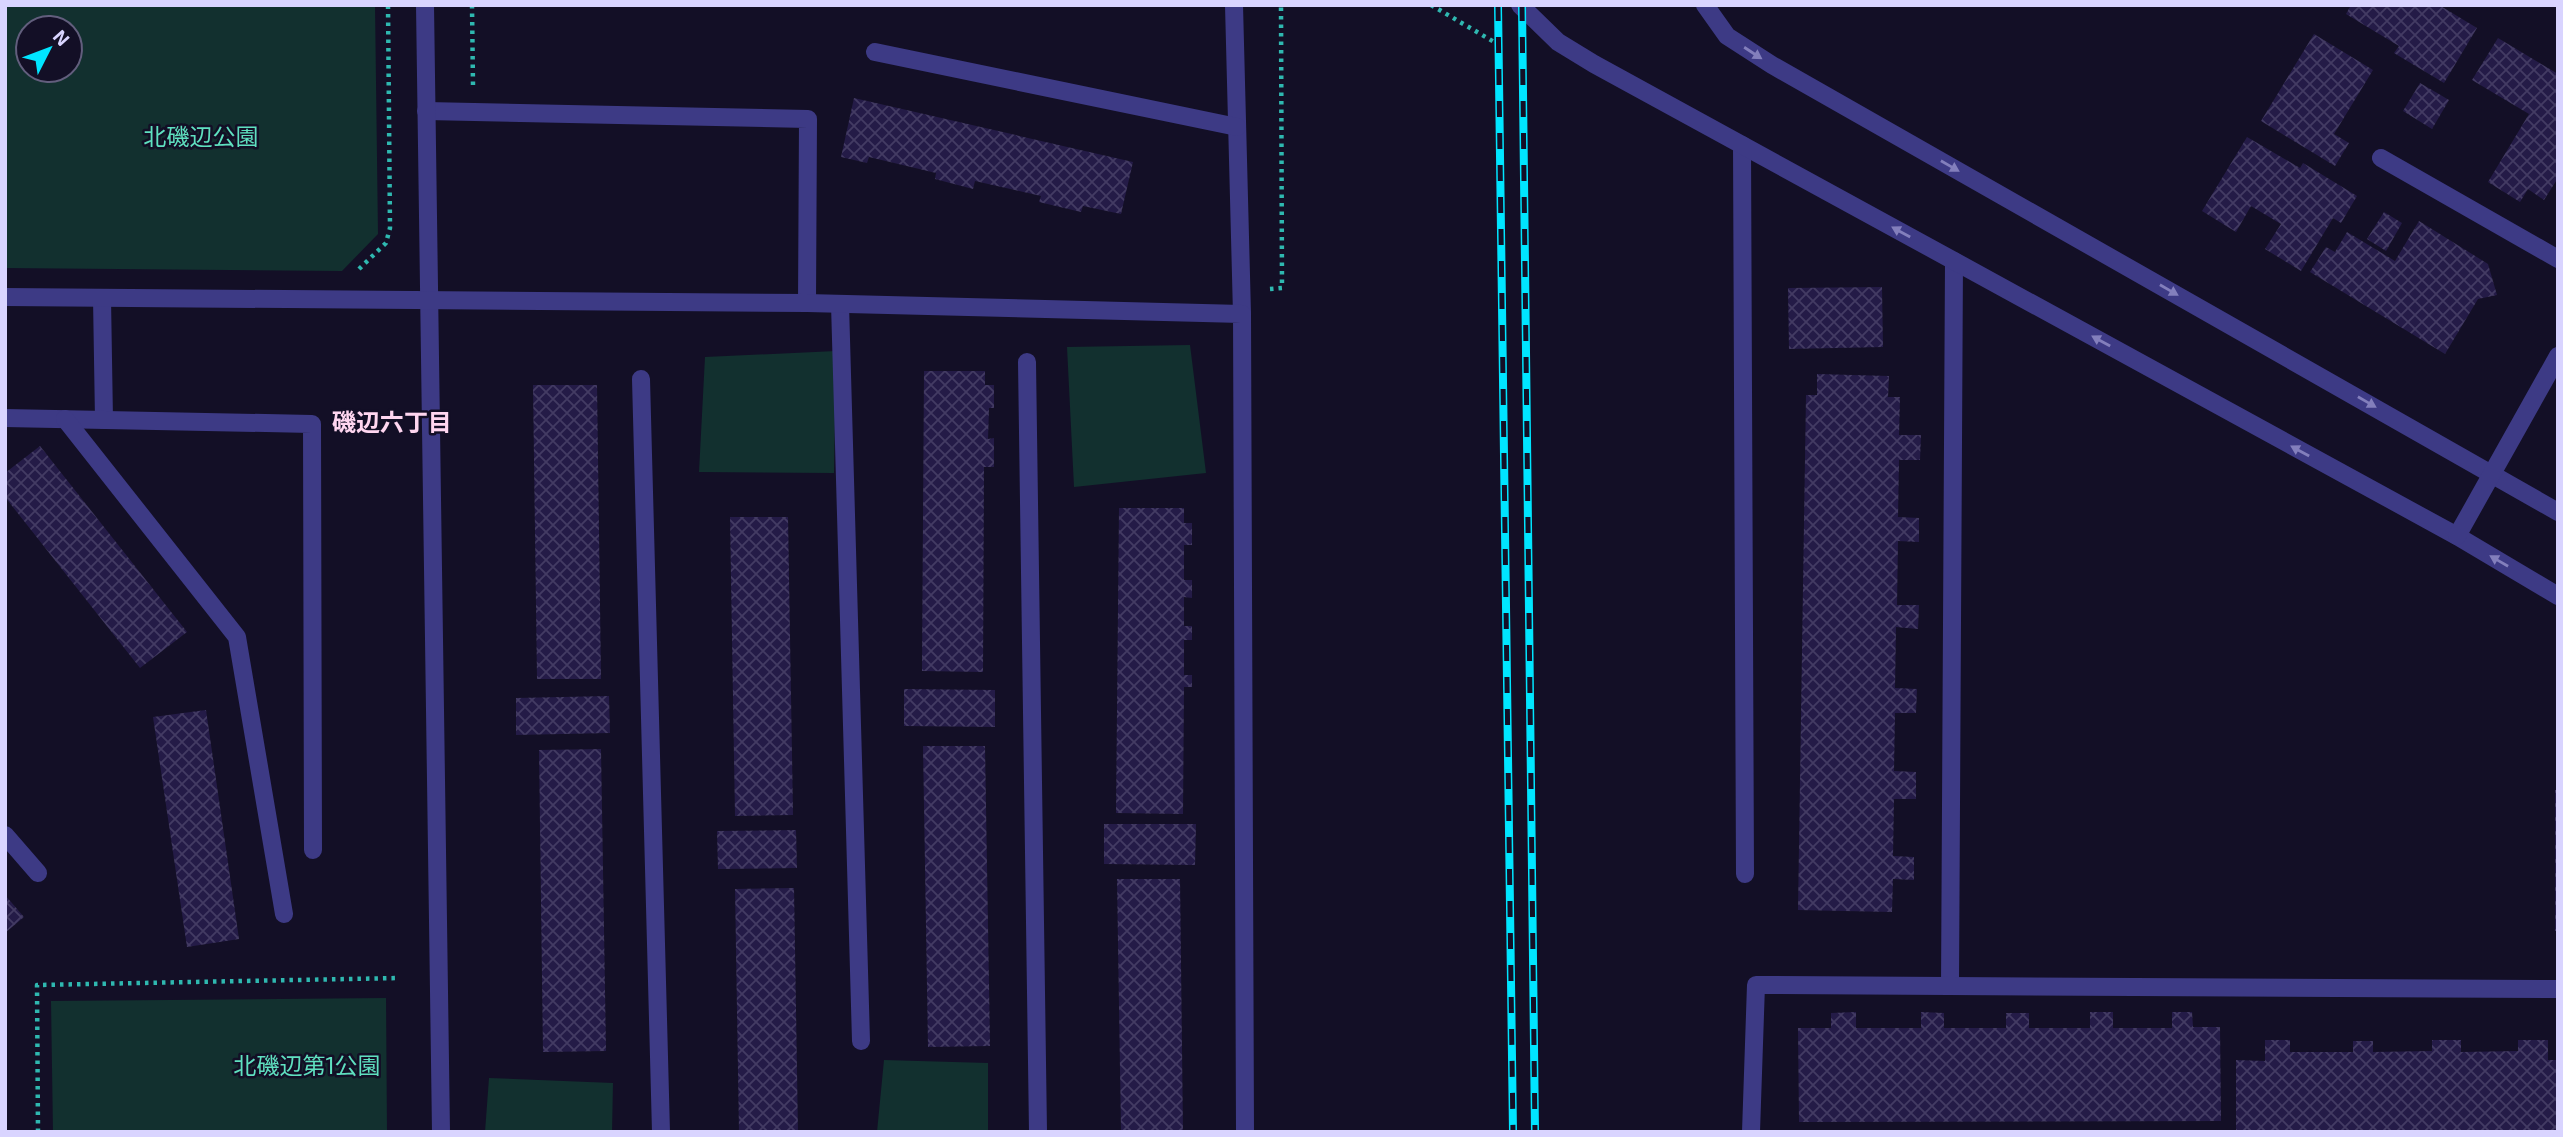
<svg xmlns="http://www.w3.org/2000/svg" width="2563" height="1137" font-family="'Exo 2','Noto Sans JP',sans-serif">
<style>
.green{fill:#12302f;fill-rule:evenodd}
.building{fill:url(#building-cross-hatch)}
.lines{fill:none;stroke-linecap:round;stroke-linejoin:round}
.path{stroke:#2fb8b0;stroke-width:4.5;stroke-dasharray:3.5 5;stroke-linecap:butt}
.service{stroke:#3d3a85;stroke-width:18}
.minor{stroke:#3d3a85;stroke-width:18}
.tertiary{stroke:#3d3a85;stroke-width:18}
.rail-casing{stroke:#00e5ff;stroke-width:8}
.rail{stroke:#130f26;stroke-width:5;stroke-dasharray:16;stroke-linecap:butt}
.oneway{fill:#837fbc}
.labels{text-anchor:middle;stroke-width:5;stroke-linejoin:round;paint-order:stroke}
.park-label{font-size:23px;fill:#5fe0c0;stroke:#130f26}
.neighbourhood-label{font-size:24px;font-weight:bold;fill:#ffd6f0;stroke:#130f26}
</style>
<defs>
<pattern id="building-cross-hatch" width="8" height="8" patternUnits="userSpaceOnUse" patternTransform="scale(1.75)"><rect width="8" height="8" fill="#241b47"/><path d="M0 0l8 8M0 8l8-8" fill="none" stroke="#433b63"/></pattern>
</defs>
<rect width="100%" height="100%" fill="#130f26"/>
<g class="green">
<path d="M5,5h370l3,229 -36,37 -337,-3zM28,28h42v42h-42z"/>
<path d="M1190,345l16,128 -132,14 -7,-140z"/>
<path d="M836,351l-2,122 -135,-1 6,-115z"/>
<path d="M386,998l1,134h-334l-2,-131z"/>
<path d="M884,1060l104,3v69h-111z"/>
<path d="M489,1078l124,5 -1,49h-127z"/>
</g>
<g class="building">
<path d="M2351,5h88l38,23 -33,55 -50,-30 5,-7 -53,-32z"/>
<path d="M2314,34l59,36 -39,64 15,9 -14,23 -74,-45z"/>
<path d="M2498,38l60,36v104l-14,22 -16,-11 -8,13 -32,-20 41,-68 -57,-34z"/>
<path d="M2420,83l29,17 -17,29 -29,-18z"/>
<path d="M854,98l279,64 -12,52 -38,-8 -2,6 -42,-10 2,-6 -66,-15 -2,8 -38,-10 1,-6 -67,-16 -2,6 -26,-6z"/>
<path d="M2247,137l53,31 3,-5 54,33 -16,27 -8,-5 -32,53 -36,-22 16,-25 -30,-18 -15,26 -34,-21z"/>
<path d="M2384,212l18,11 -16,28 -19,-12z"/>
<path d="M2419,221l69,43 9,31 -19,4 -33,55 -135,-82 16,-25 9,5 12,-20 48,29z"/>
<path d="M1882,287l1,60 -94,2 -1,-61z"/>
<path d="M924,371h61v14h9v23h-5l-1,31 6,-1v29h-10l-1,205 -61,-1z"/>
<path d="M1817,374l72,2 -1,21h12l-1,38h22l-1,25h-21l-1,57 21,1v24l-21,-1 -1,64h22l-1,24 -22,-2 -1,61 22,1 -1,24h-21l-1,58 22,1v27h-22l-1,57 21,1v23l-21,-1 -1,33 -94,-2 8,-515h11z"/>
<path d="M533,385h64l4,294h-64z"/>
<path d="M40,446l147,186 -47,36 -135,-171v-24z"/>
<path d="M1119,508h65v15h8v22h-8v35h8v18l-8,-1v29h8v14h-8v35h8v12h-8l-1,127 -67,-1z"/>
<path d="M730,517h58l5,298 -58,1z"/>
<path d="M904,689l91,1v37l-91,-1z"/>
<path d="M609,696l1,37 -94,2v-37z"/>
<path d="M206,710l33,229 -52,8 -34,-230z"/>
<path d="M923,746h62l5,300 -62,1z"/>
<path d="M601,749l5,302 -63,1 -4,-302z"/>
<rect x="2555" y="790" width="3" height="141"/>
<path d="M1104,824h92l-1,41 -91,-1z"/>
<path d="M796,830l1,38 -79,1 -1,-38z"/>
<path d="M1117,879h63l3,253h-62z"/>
<path d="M794,888l4,244h-59l-4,-243z"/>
<path d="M5,895l19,22 -19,16z"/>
<path d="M1856,1012v16h65v-16l23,1v15h62v-15h23v15h61v-16h23v16h59v-16h20l1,15h27l1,94 -422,1 -1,-94h33v-15z"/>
<path d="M2265,1040h25v12h63v-11h20v11l59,-1v-11h29v12l57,-1v-11h30v20h10v72h-322v-72l29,1z"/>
</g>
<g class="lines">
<g class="path">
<path d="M472,5l1,80"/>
<path d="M1431,5l70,41"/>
<path d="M359,269l27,-26 4,-15 -2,-223"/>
<path d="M1270,289l12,-1 -1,-283"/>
<path d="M38,1132l-1,-147 362,-7"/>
</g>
<g class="service">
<path d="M1742,145l3,729"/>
<path d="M102,298l2,122"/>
<path d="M840,304l21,737"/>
<path d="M1027,362l11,770"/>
<path d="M641,379l20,753"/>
<path d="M5,418l307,6 1,426"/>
<path d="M65,419l172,218 47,277"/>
<path d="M5,835l33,38"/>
<path d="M1950,986l4,-725"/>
<path d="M1751,1132l5,-147 802,4"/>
</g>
<g class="minor">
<path d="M1234,5l8,309"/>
<path d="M875,52l362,75"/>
<path d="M426,111l382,8 -1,184"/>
<path d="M2381,158l177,101"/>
</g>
<g class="tertiary">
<path d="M425,5l16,1127"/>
<path d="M1520,5l38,37 36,22 863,472 101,60"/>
<path d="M1705,5l22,31 45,29 786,447"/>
<path d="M5,297l802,6 435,11 3,818"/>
<path d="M2457,536l101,-180"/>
</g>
<defs>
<g id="rail">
<path d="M1498,5l15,1127"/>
<path d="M1522,5l13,1127"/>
</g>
</defs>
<use href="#rail" class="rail-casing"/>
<use href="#rail" class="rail"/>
</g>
<defs><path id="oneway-solid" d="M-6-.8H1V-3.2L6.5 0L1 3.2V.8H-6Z" transform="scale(1.75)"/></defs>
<g class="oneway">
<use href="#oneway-solid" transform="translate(1753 53) rotate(33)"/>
<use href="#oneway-solid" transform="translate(1950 166) rotate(30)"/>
<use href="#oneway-solid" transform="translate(1901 232) rotate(-151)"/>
<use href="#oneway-solid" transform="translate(2169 290) rotate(30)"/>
<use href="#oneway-solid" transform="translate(2101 341) rotate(-151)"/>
<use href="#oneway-solid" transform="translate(2367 402) rotate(30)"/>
<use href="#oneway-solid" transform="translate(2300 451) rotate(-151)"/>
<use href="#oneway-solid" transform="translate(2499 561) rotate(-150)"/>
</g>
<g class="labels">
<g class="park-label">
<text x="201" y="145">北磯辺公園</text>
<text x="307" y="1074">北磯辺第1公園</text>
</g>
<g class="neighbourhood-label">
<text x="392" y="431">磯辺六丁目</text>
</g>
</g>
<rect width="2563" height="1137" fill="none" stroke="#d9d4ff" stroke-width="14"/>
<g transform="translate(49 49) rotate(48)"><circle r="33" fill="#130f26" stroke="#625e7d" stroke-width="2"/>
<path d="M0-5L12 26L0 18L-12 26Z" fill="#00e5ff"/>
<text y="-10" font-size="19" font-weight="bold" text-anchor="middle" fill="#d9d4ff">N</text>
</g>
</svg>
